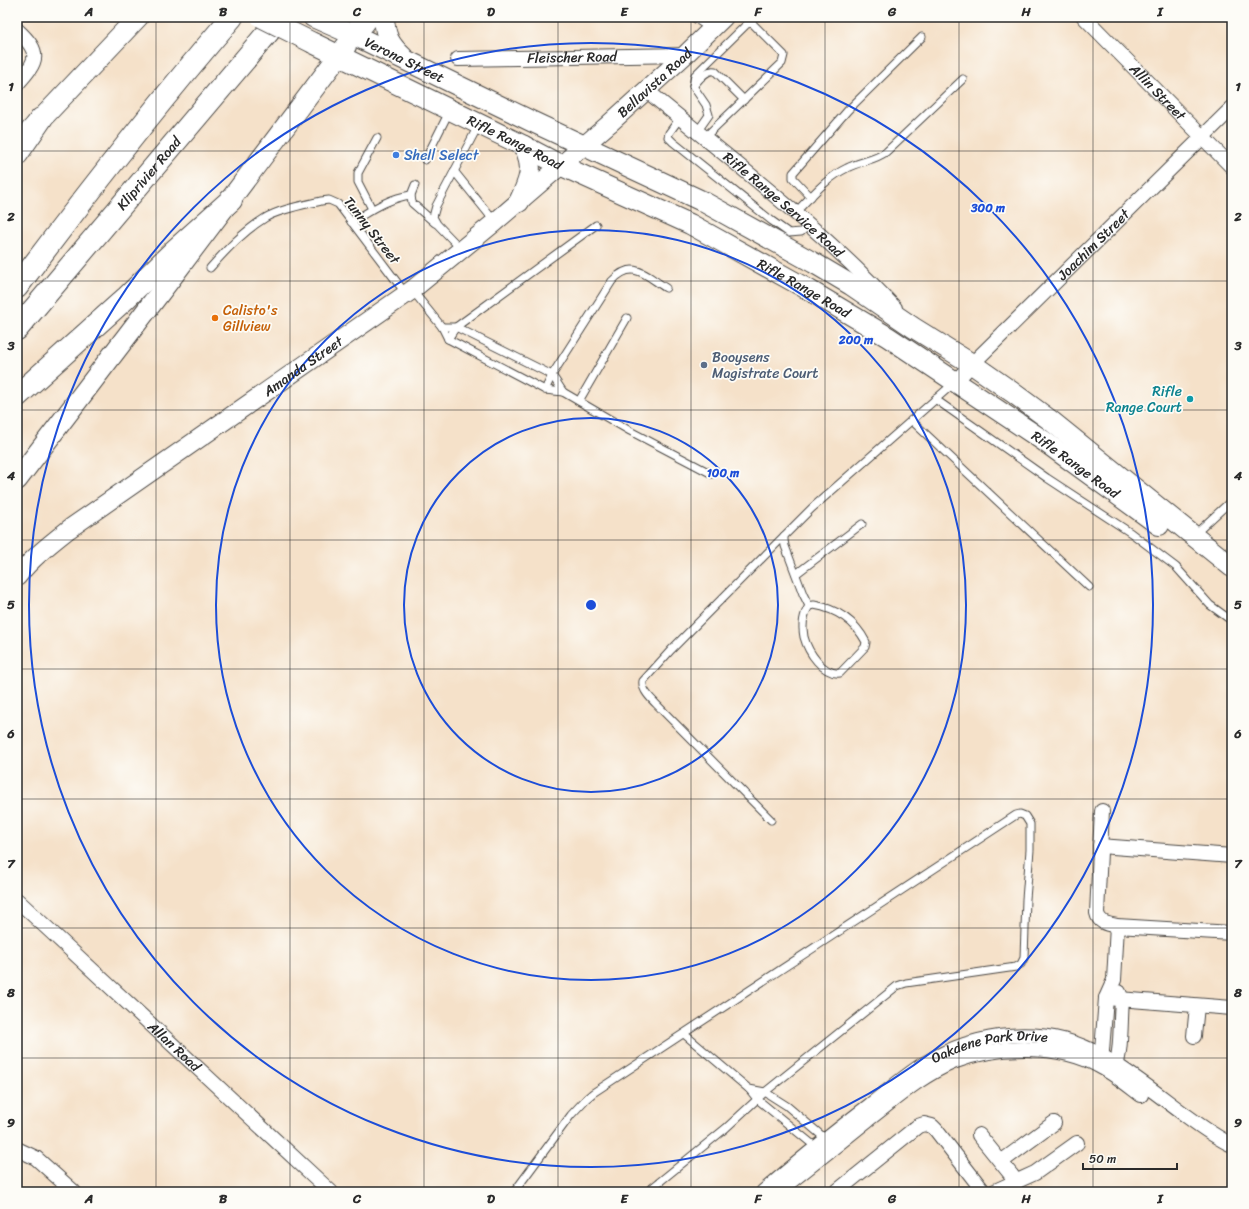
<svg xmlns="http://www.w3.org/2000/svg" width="1249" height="1209" font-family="Sriracha,sans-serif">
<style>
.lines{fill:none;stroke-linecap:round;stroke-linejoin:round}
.service-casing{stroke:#494643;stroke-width:9}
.minor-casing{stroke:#494643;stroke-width:16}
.tertiary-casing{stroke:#494643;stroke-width:20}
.secondary-casing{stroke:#494643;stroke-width:22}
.primary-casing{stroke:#494643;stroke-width:24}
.service{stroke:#fff;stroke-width:7}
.minor{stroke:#fff;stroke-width:14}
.tertiary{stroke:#fff;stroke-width:18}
.secondary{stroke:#fff;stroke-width:20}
.primary{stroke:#fff;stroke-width:22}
.secondary-bridge-casing{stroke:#494643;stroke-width:22;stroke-linecap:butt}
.secondary-bridge{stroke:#fff;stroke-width:20}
.grid{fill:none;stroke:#2b2b2b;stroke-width:1;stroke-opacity:0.55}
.ring{fill:none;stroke:#1d4ed8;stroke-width:2}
.shop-dot{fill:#3f7fe0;stroke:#fdfcf7;stroke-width:1.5}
.food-dot{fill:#e8710a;stroke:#fdfcf7;stroke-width:1.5}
.service-dot{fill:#5c6f8a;stroke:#fdfcf7;stroke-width:1.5}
.culture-dot{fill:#0f9aa8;stroke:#fdfcf7;stroke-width:1.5}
.labels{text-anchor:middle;stroke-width:3.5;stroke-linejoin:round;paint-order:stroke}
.street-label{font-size:14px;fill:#2b2b2b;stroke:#fdfcf7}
.shop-label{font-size:14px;fill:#366cbe;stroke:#fdfcf7;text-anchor:start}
.food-label{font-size:14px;fill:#c56008;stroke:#fdfcf7;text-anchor:start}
.service-label{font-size:14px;fill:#4e5e75;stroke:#fdfcf7;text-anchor:start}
.culture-label{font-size:14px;fill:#0d838f;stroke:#fdfcf7;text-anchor:end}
.centre{fill:#1d4ed8;stroke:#fdfcf7;stroke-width:2}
.ring-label{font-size:12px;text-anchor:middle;font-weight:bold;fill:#1d4ed8;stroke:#fdfcf7;stroke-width:3.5;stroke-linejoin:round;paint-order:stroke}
.neatline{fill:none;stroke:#2b2b2b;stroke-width:1.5}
.grid-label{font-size:13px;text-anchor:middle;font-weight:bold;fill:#2b2b2b}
</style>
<rect width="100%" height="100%" fill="#fdfcf7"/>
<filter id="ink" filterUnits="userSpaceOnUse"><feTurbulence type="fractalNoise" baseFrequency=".025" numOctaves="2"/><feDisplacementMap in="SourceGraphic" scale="8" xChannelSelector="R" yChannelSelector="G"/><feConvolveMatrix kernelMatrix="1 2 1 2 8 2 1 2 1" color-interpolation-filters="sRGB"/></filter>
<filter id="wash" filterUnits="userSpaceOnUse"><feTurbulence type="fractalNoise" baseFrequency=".012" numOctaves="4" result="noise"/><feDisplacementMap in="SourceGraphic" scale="16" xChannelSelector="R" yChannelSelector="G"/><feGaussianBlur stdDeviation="0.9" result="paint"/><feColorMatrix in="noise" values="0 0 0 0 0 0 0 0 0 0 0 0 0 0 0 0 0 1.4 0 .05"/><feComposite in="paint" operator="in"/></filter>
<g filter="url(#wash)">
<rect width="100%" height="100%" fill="#f5e1c9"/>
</g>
<g filter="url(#ink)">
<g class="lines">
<defs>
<g id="service">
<path d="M693,17l18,12"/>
<path d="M693,86c6,-6 13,-17 22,-15l29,29"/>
<path d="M680,118l-11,15 -1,4 5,5 99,79 17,12 12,-1 8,-7"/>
<path d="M697,132l12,-17 -3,-10 -13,-19 2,-11 52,-51 5,-1 32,32 -2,8 -78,75"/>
<path d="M425,160l25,-50"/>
<path d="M454,171l41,51"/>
<path d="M415,185l-4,10 1,8 23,20"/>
<path d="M811,197l-18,-19v-5l55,-63 74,-73"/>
<path d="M372,209l-14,-27v-9l19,-35"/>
<path d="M795,213c16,-16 31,-35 52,-45 13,-7 27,-7 39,-16l77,-73"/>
<path d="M351,222c19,-11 37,-24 60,-27"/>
<path d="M462,250l-25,-26 -4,-7 3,-11 42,-80"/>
<path d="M210,268c17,-19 34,-37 55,-50 15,-9 39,-13 56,-17l8,-1 9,4 68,90"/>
<path d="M412,290l30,37 6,12 97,51 18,2 67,39 82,43"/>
<path d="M442,327h14l96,48 11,17"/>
<path d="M448,339l8,-12 140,-102"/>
<path d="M545,390l7,-15 60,-94c21,-22 33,-6 54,7"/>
<path d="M935,399l112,79 84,55 45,34 34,38 22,16"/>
<path d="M579,401l48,-83"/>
<path d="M911,420l178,167"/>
<path d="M1194,535l38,-35"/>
<path d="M796,574l66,-50"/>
<path d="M814,605c23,4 41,16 52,37l-1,5 -25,26c-17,2 -32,-21 -36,-36 -2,-10 -1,-22 5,-31z"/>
<path d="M809,606l-6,-12 -18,-48 -1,-6v-4l28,-28 142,-125"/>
<path d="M771,820l-108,-109c-7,-8 -22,-19 -20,-30l28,-31 113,-114"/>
<path d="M684,1034l65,55 8,10 60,49"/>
<path d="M749,1089l16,3 22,14 41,35"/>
<path d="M514,1192l57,-77 15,-16 7,-6 423,-278 4,-1 5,2 5,8v26l-4,49 -2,59 -3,6 -5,3 -110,16 -9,3 -132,106 -39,36 -79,64"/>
</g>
<g id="minor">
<path id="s1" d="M1084,17l148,150"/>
<path d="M17,30c25,23 21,31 0,54"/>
<path id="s2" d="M458,59l227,-4"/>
<path id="s3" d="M646,90c85,70 174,137 249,218"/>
<path id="s4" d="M955,382l17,-18 260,-256"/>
<path d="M1102,811l-5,102c2,10 10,11 20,13l115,7"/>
<path d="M1100,846l132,10"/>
<path id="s5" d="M17,900l314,292"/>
<path d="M1106,998l126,10"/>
<path d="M1194,1036l3,-30"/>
<path d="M1101,1064l5,-66 8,-18 3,-54"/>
<path d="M1114,1073c8,-22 6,-49 8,-73l-3,-8"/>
<path d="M979,1135l38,47"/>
<path d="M17,1149l19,9 38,34"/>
<path d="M1001,1162l53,-39"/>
<path id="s6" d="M763,1192c35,-30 69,-58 106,-86 18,-14 36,-30 55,-42 53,-33 123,-40 178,-8 29,17 55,38 82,58 15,11 31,23 48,31"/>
<path d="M777,1192c31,-24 62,-49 93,-74 26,-20 52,-43 83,-56 44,-17 106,-19 148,5 14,7 27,18 40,28"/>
<path d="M836,1192l82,-66 6,-2 8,2 4,4 48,62"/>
<path d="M993,1192l42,-19 42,-30"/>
</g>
<g id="tertiary">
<path id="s7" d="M17,577c15,-19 33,-33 52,-48l343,-239 83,-68 114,-98 76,-69 39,-38"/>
</g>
<g id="secondary">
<path id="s8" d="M313,17l41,18 179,87 169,79 112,62 37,22 63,43 58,36 40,28 38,28 182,147"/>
<path d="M384,17c1,19 5,27 19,40"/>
<path id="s9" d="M313,43l211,103 38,20 128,58 119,66 79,47 156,104 115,84"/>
<path d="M30,131l108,-114"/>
<path d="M519,202c10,-21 16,-34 5,-56"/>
<path d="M17,480l155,-203 174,-231"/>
</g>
<g id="primary">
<path d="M354,35l14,-18"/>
<path d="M17,154l24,-35"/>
<path d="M17,287c69,-92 140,-183 215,-270"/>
<path id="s10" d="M17,329l264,-312"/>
<path d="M17,396l109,-98 47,-46 58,-52"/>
</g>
</defs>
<use href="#service" class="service-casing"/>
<use href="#minor" class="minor-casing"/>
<use href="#tertiary" class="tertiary-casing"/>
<use href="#secondary" class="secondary-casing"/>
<use href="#primary" class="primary-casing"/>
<use href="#service" class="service"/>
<use href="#minor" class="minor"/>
<use href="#tertiary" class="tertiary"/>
<use href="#secondary" class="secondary"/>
<use href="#primary" class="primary"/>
<defs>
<path id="secondary-bridge" d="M261,17l52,26"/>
</defs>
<use href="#secondary-bridge" class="secondary-bridge-casing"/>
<use href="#secondary-bridge" class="secondary-bridge"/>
</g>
</g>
<path class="grid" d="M156,17v1175M290,17v1175M424,17v1175M558,17v1175M691,17v1175M825,17v1175M959,17v1175M1093,17v1175M17,151h1215M17,281h1215M17,410h1215M17,540h1215M17,669h1215M17,799h1215M17,928h1215M17,1058h1215"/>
<g class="ring">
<circle cx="591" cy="605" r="187"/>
<circle cx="591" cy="605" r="375"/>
<circle cx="591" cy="605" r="562"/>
</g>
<circle class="shop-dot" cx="396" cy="155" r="4"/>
<circle class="food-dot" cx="215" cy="318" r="4"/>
<circle class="service-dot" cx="704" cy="365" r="4"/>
<circle class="culture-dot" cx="1190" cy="399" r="4"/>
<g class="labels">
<g class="street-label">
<text dy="5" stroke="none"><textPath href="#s2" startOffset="114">Fleischer Road</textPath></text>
<text dy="5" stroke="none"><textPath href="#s8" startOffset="101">Verona Street</textPath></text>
<text dy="5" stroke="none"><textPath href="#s7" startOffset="808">Bellavista Road</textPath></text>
<text dy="5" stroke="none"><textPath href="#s1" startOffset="105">Allin Street</textPath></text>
<text dy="5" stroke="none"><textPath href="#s9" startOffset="225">Rifle Range Road</textPath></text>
<text dy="5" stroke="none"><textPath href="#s10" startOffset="204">Kliprivier Road</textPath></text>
<text dy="5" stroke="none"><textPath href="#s3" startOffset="179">Rifle Range Service Road</textPath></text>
<text transform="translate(372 230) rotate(52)" y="5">Tunny Street</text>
<text dy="5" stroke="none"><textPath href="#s4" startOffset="195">Joachim Street</textPath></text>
<text dy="5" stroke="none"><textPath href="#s9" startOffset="549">Rifle Range Road</textPath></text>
<text dy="5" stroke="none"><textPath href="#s7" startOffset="356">Amanda Street</textPath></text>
<text dy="5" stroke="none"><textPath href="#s9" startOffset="873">Rifle Range Road</textPath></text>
<text dy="5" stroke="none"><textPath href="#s5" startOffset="215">Allan Road</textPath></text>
<text dy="5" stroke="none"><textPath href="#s6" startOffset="275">Oakdene Park Drive</textPath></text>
</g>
<g class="shop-label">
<text x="404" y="160">Shell Select</text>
</g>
<g class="food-label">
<text x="223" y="315">Calisto's<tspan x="223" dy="16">Gillview</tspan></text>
</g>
<g class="service-label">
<text x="712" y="362">Booysens<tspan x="712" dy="16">Magistrate Court</tspan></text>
</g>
<g class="culture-label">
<text x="1182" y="396">Rifle<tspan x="1182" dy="16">Range Court</tspan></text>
</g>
</g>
<circle cx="591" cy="605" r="6" class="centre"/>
<g class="ring-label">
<text x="988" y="212">300 m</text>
<text x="856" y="344">200 m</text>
<text x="723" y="477">100 m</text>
</g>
<rect width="1249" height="1209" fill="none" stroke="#fdfcf7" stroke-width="44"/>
<path d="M1083 1163v6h94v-6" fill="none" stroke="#2b2b2b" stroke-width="2"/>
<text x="1089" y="1163" font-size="12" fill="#2b2b2b" stroke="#fdfcf7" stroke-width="3" paint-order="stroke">50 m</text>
<rect x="22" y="22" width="1205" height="1165" class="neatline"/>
<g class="grid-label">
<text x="89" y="16">A</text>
<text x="223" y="16">B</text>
<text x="357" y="16">C</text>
<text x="491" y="16">D</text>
<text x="624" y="16">E</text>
<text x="758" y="16">F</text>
<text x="892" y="16">G</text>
<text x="1026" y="16">H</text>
<text x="1160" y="16">I</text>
<text x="11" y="91">1</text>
<text x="1238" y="91">1</text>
<text x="11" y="221">2</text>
<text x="1238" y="221">2</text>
<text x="11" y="350">3</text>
<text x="1238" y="350">3</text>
<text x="11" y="480">4</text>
<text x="1238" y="480">4</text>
<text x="11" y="609">5</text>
<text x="1238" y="609">5</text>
<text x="11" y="738">6</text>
<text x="1238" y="738">6</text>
<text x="11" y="868">7</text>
<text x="1238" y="868">7</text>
<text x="11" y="997">8</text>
<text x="1238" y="997">8</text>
<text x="11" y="1127">9</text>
<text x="1238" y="1127">9</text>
<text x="89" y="1203">A</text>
<text x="223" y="1203">B</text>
<text x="357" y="1203">C</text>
<text x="491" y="1203">D</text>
<text x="624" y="1203">E</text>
<text x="758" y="1203">F</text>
<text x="892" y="1203">G</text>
<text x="1026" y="1203">H</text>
<text x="1160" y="1203">I</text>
</g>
</svg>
